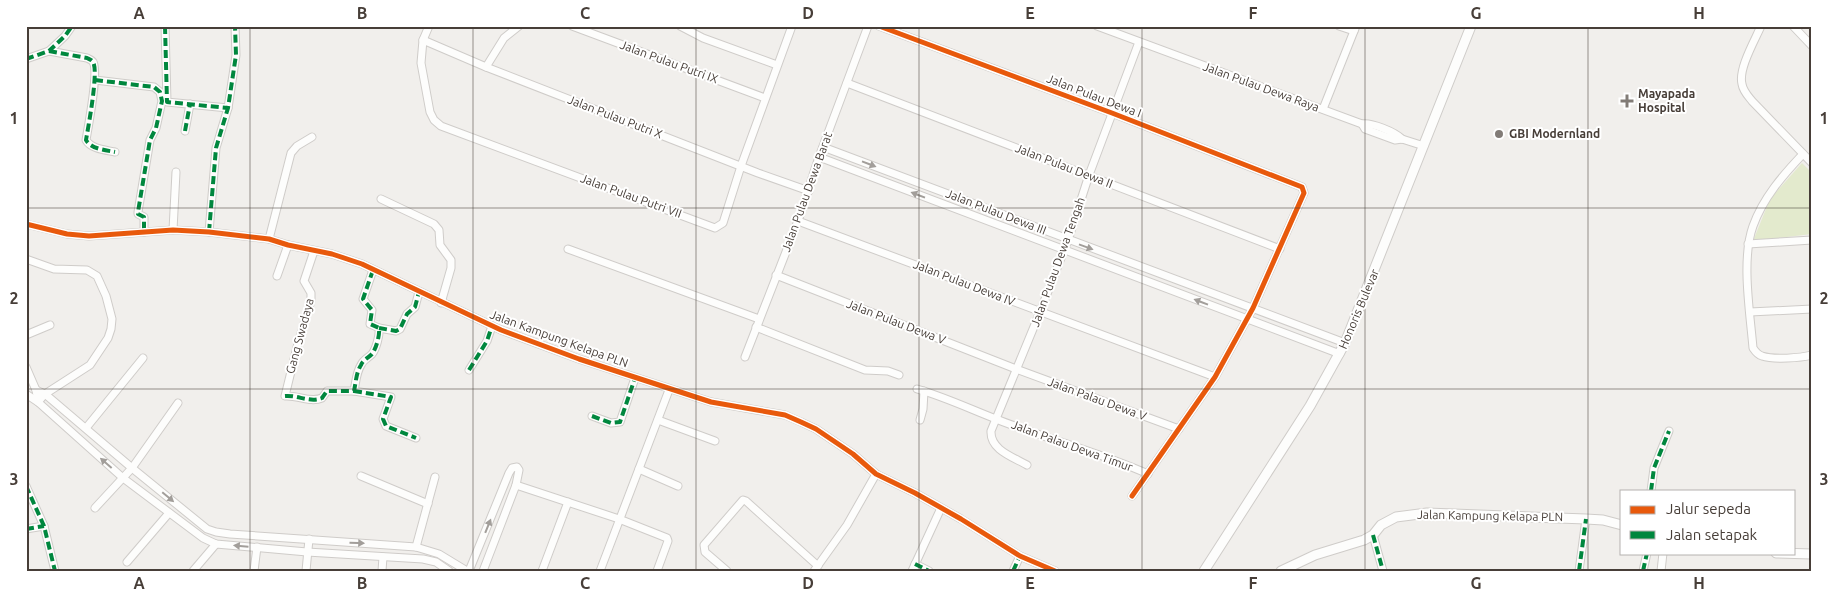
<svg xmlns="http://www.w3.org/2000/svg" width="1838" height="597" font-family="Ubuntu,sans-serif">
<style>
.green{fill:#e3eacd}
.lines{fill:none;stroke-linecap:round;stroke-linejoin:round}
.minor-casing{stroke:#cfccc9;stroke-width:9}
.tertiary-casing{stroke:#cfccc9;stroke-width:11}
.minor{stroke:#fdfdfc;stroke-width:7}
.tertiary{stroke:#fdfdfc;stroke-width:9}
.quiet{stroke:#00873e;stroke-width:4;stroke-dasharray:8 4;stroke-linecap:butt}
.cycleway-casing{stroke:#fff;stroke-width:8}
.cycleway{stroke:#e8590c;stroke-width:5}
.oneway{fill:#a29e9a}
.grid{fill:none;stroke:#473e38;stroke-width:1;stroke-opacity:0.55}
.poi-dot{fill:#827c77;stroke:#fff;stroke-width:2}
.labels{text-anchor:middle;stroke-width:4;stroke-linejoin:round;paint-order:stroke}
.street-label{font-size:12px;fill:#473e38;stroke:#fff}
.poi-label{font-size:12px;font-weight:bold;fill:#473e38;stroke:#fff;text-anchor:start}
.neatline{fill:none;stroke:#473e38;stroke-width:2}
.grid-label{font-size:16px;text-anchor:middle;font-weight:bold;fill:#473e38}
</style>
<rect width="100%" height="100%" fill="#f1efec"/>
<path class="green" d="M1802,163l10,10v61l-59,7 17,-42z"/>
<g class="lines">
<defs>
<g id="minor">
<path d="M165,26l2,76 61,6"/>
<path d="M429,26l-6,14 -2,23 9,49 4,8 7,6 274,102 8,-5 18,-57 51,-140"/>
<path d="M572,26l193,72"/>
<path d="M680,26l23,12 74,27"/>
<path d="M879,26l233,87 190,74 2,6 -51,115 -38,69 -83,119"/>
<path d="M1097,26l265,98 3,5 30,11 7,-1 22,7"/>
<path d="M1339,26l15,5"/>
<path d="M1761,26c-6,14 -23,43 -19,58 1,7 6,12 10,17l60,62"/>
<path d="M1793,26l19,20"/>
<path d="M423,40l63,27 272,106 51,18"/>
<path d="M49,51l38,7c2,1 5,2 6,4 6,9 -5,66 -7,78 5,9 19,10 29,12"/>
<path d="M26,59l23,-8 16,-15 7,-10"/>
<path d="M486,67l18,-29 15,-12"/>
<path d="M95,80l59,7 6,5 2,9 -6,27 -6,12 -12,72v2l6,3v15"/>
<path d="M847,83l433,166"/>
<path d="M1323,109l33,-83"/>
<path d="M1362,124c9,-2 33,8 40,15"/>
<path d="M185,131l5,-27"/>
<path d="M823,147l522,196"/>
<path d="M1803,154c-20,21 -40,44 -50,72 -12,33 -3,86 0,122 2,3 5,7 9,8 12,4 38,2 50,-1"/>
<path d="M819,157l521,197"/>
<path d="M381,199l53,25 5,6 1,15 11,15v8l-10,35"/>
<path d="M798,221l417,156"/>
<path d="M26,224l41,10 22,2 84,-6 36,2 60,7 19,6 44,9 30,10 139,66 78,29 132,43 74,13 16,7 15,7 37,25 23,20 39,19 46,26 59,37 35,15"/>
<path d="M173,230l3,-58"/>
<path d="M209,232l7,-84 12,-40 8,-53 -1,-29"/>
<path d="M269,239l22,-86 6,-7 15,-9"/>
<path d="M1748,244l64,-4"/>
<path d="M568,249l191,70"/>
<path d="M314,251l-10,30 7,12v8l-13,42 -13,53c13,-1 25,7 37,2l5,-7h27c2,-9 2,-18 7,-26 2,-5 7,-7 11,-11 4,-5 8,-19 7,-26l-9,-4 2,-14 -9,-11 10,-29"/>
<path d="M26,259l28,10 33,1 10,6 9,20 6,23 -1,10 -3,9 -18,27 -45,29 -7,8 -12,-8"/>
<path d="M776,275l240,94 163,60"/>
<path d="M277,276l11,-31"/>
<path d="M1750,312l62,-3"/>
<path d="M756,327l109,43 23,1 11,4"/>
<path d="M379,328l17,3 4,-2 7,-15 8,-7 4,-15"/>
<path d="M26,335l24,-10"/>
<path d="M745,357l53,-136 21,-64 49,-131"/>
<path d="M26,367l10,23 2,12 85,76 80,60 13,6 91,8 116,7 13,3 13,9"/>
<path d="M469,370l18,-29 5,-15"/>
<path d="M917,389c28,8 53,20 79,30 50,20 103,33 152,55"/>
<path d="M36,390l9,4 87,74 75,61 9,3 14,2 186,13 23,7 28,17"/>
<path d="M354,391l37,6 -8,22 3,7 30,12"/>
<path d="M592,416l19,7 9,-1 15,-44"/>
<path d="M658,420l57,21"/>
<path d="M920,420l3,-11 1,-18"/>
<path d="M86,428l57,-70"/>
<path d="M1027,465c-14,-8 -37,-15 -36,-34l49,-119 28,-72 21,-65 50,-133"/>
<path d="M639,469l39,17"/>
<path d="M361,476l67,28"/>
<path d="M516,485l103,34 48,19 1,3 -11,30"/>
<path d="M26,486l18,40 11,45"/>
<path d="M1651,491l3,-23 15,-37"/>
<path d="M95,508l37,-40 46,-65"/>
<path d="M26,529l18,-3"/>
<path d="M1373,535l10,36"/>
<path d="M416,547l19,-70"/>
<path d="M127,562l42,-49"/>
<path d="M915,564l14,7"/>
<path d="M193,571l23,-27"/>
<path d="M254,571l3,-24"/>
<path d="M306,571l3,-32"/>
<path d="M382,571l1,-14"/>
<path d="M469,571l40,-98 3,-5 5,-1 2,3 -3,15 -33,86"/>
<path d="M542,571l26,-69"/>
<path d="M600,571l69,-181"/>
<path d="M727,571l-22,-19 -1,-7 39,-45 3,1 72,65"/>
<path d="M814,571l33,-46 29,-51"/>
<path d="M912,571l29,-63"/>
<path d="M1013,571l7,-15"/>
<path d="M1579,571l7,-52"/>
<path d="M1643,571l4,-18"/>
<path d="M1661,571l2,-18"/>
</g>
<g id="tertiary">
<path d="M1776,553l36,1"/>
<path d="M1204,571l106,-165 35,-63 126,-317"/>
<path d="M1281,571l34,-16 49,-15 9,-5 8,-10 15,-8 31,-4 159,6 17,1 19,5"/>
</g>
</defs>
<use href="#minor" class="minor-casing"/>
<use href="#tertiary" class="tertiary-casing"/>
<use href="#minor" class="minor"/>
<use href="#tertiary" class="tertiary"/>
<g class="quiet">
<path d="M165,26l2,76 61,6"/>
<path d="M49,51l38,7c2,1 5,2 6,4 6,9 -5,66 -7,78 5,9 19,10 29,12"/>
<path d="M26,59l23,-8 16,-15 7,-10"/>
<path d="M95,80l59,7 6,5 2,9 -6,27 -6,12 -12,72v2l6,3v15"/>
<path d="M185,131l5,-27"/>
<path d="M209,232l7,-84 12,-40 8,-53 -1,-29"/>
<path d="M379,328l17,3 4,-2 7,-15 8,-7 4,-15"/>
<path d="M469,370l18,-29 5,-15"/>
<path d="M354,391l37,6 -8,22 3,7 30,12"/>
<path d="M285,396c13,-1 25,7 37,2l5,-7h27c2,-9 2,-18 7,-26 2,-5 7,-7 11,-11 4,-5 8,-19 7,-26l-9,-4 2,-14 -9,-11 10,-29"/>
<path d="M592,416l19,7 9,-1 15,-44"/>
<path d="M26,486l18,40 11,45"/>
<path d="M1651,491l3,-23 15,-37"/>
<path d="M26,529l18,-3"/>
<path d="M1373,535l10,36"/>
<path d="M1780,554v-1"/>
<path d="M915,564l14,7"/>
<path d="M1013,571l7,-15"/>
<path d="M1579,571l7,-52"/>
<path d="M1643,571l4,-18"/>
</g>
<defs>
<g id="cycleway">
<path d="M879,26l233,87 190,74 2,6 -51,115 -38,69 -83,119"/>
<path d="M26,224l41,10 22,2 84,-6 36,2 60,7 19,6 44,9 30,10 139,66 78,29 132,43 74,13 16,7 15,7 37,25 23,20 39,19 46,26 59,37 35,15"/>
</g>
</defs>
<use href="#cycleway" class="cycleway-casing"/>
<use href="#cycleway" class="cycleway"/>
</g>
<defs><path id="oneway-solid" d="M-6-.8H1V-3.2L6.5 0L1 3.2V.8H-6Z" transform="scale(1.25)"/></defs>
<g class="oneway">
<use href="#oneway-solid" transform="translate(869 164) rotate(21)"/>
<use href="#oneway-solid" transform="translate(918 195) rotate(-159)"/>
<use href="#oneway-solid" transform="translate(1086 247) rotate(20)"/>
<use href="#oneway-solid" transform="translate(1201 302) rotate(-159)"/>
<use href="#oneway-solid" transform="translate(106 463) rotate(-139)"/>
<use href="#oneway-solid" transform="translate(168 497) rotate(40)"/>
<use href="#oneway-solid" transform="translate(488 526) rotate(-68)"/>
<use href="#oneway-solid" transform="translate(357 543) rotate(2)"/>
<use href="#oneway-solid" transform="translate(241 546) rotate(-175)"/>
</g>
<path class="grid" d="M250,26v545M473,26v545M696,26v545M919,26v545M1142,26v545M1365,26v545M1588,26v545M26,208h1786M26,389h1786"/>
<g class="poi-dot">
<path d="M1624.5 93.5h5v5h5v5h-5v5h-5v-5h-5v-5h5z"/>
<circle cx="1499" cy="134" r="5"/>
</g>
<g class="labels">
<g class="street-label">
<text transform="translate(669 62) rotate(20)" y="4">Jalan Pulau Putri IX</text>
<text transform="translate(1261 87) rotate(20)" y="4">Jalan Pulau Dewa Raya</text>
<text transform="translate(1094 96) rotate(21)" y="4">Jalan Pulau Dewa I</text>
<text transform="translate(615 117) rotate(21)" y="4">Jalan Pulau Putri X</text>
<text transform="translate(1064 166) rotate(21)" y="4">Jalan Pulau Dewa II</text>
<text transform="translate(807 192) rotate(-70)" y="4">Jalan Pulau Dewa Barat</text>
<text transform="translate(631 196) rotate(20)" y="4">Jalan Pulau Putri VII</text>
<text transform="translate(996 212) rotate(21)" y="4">Jalan Pulau Dewa III</text>
<text transform="translate(1058 262) rotate(-70)" y="4">Jalan Pulau Dewa Tengah</text>
<text transform="translate(964 283) rotate(21)" y="4">Jalan Pulau Dewa IV</text>
<text transform="translate(1359 309) rotate(-67)" y="4">Honoris Bulevar</text>
<text transform="translate(896 322) rotate(21)" y="4">Jalan Pulau Dewa V</text>
<text transform="translate(300 336) rotate(-75)" y="4">Gang Swadaya</text>
<text transform="translate(559 339) rotate(20)" y="4">Jalan Kampung Kelapa PLN</text>
<text transform="translate(1097 399) rotate(20)" y="4">Jalan Palau Dewa V</text>
<text transform="translate(1072 446) rotate(20)" y="4">Jalan Palau Dewa Timur</text>
<text transform="translate(1490 516) rotate(1)" y="4">Jalan Kampung Kelapa PLN</text>
</g>
<g class="poi-label">
<text x="1638" y="98">Mayapada<tspan x="1638" dy="14">Hospital</tspan></text>
<text x="1509" y="138">GBI Modernland</text>
</g>
</g>
<rect width="1838" height="597" fill="none" stroke="#ffffff" stroke-width="55"/>
<rect x="1620" y="490" width="175" height="65" fill="#ffffff" stroke="#b5b2af"/>
<rect x="1630" y="506" width="25" height="8" fill="#e8590c" stroke="#b5b2af"/>
<text x="1666" y="514" font-size="15" fill="#473e38">Jalur sepeda</text>
<rect x="1630" y="531" width="25" height="8" fill="#00873e" stroke="#b5b2af"/>
<text x="1666" y="540" font-size="15" fill="#473e38">Jalan setapak</text>
<rect x="28" y="28" width="1782" height="542" class="neatline"/>
<g class="grid-label">
<text x="139" y="19">A</text>
<text x="362" y="19">B</text>
<text x="585" y="19">C</text>
<text x="808" y="19">D</text>
<text x="1030" y="19">E</text>
<text x="1253" y="19">F</text>
<text x="1476" y="19">G</text>
<text x="1699" y="19">H</text>
<text x="14" y="124">1</text>
<text x="1824" y="124">1</text>
<text x="14" y="304">2</text>
<text x="1824" y="304">2</text>
<text x="14" y="485">3</text>
<text x="1824" y="485">3</text>
<text x="139" y="589">A</text>
<text x="362" y="589">B</text>
<text x="585" y="589">C</text>
<text x="808" y="589">D</text>
<text x="1030" y="589">E</text>
<text x="1253" y="589">F</text>
<text x="1476" y="589">G</text>
<text x="1699" y="589">H</text>
</g>
</svg>
